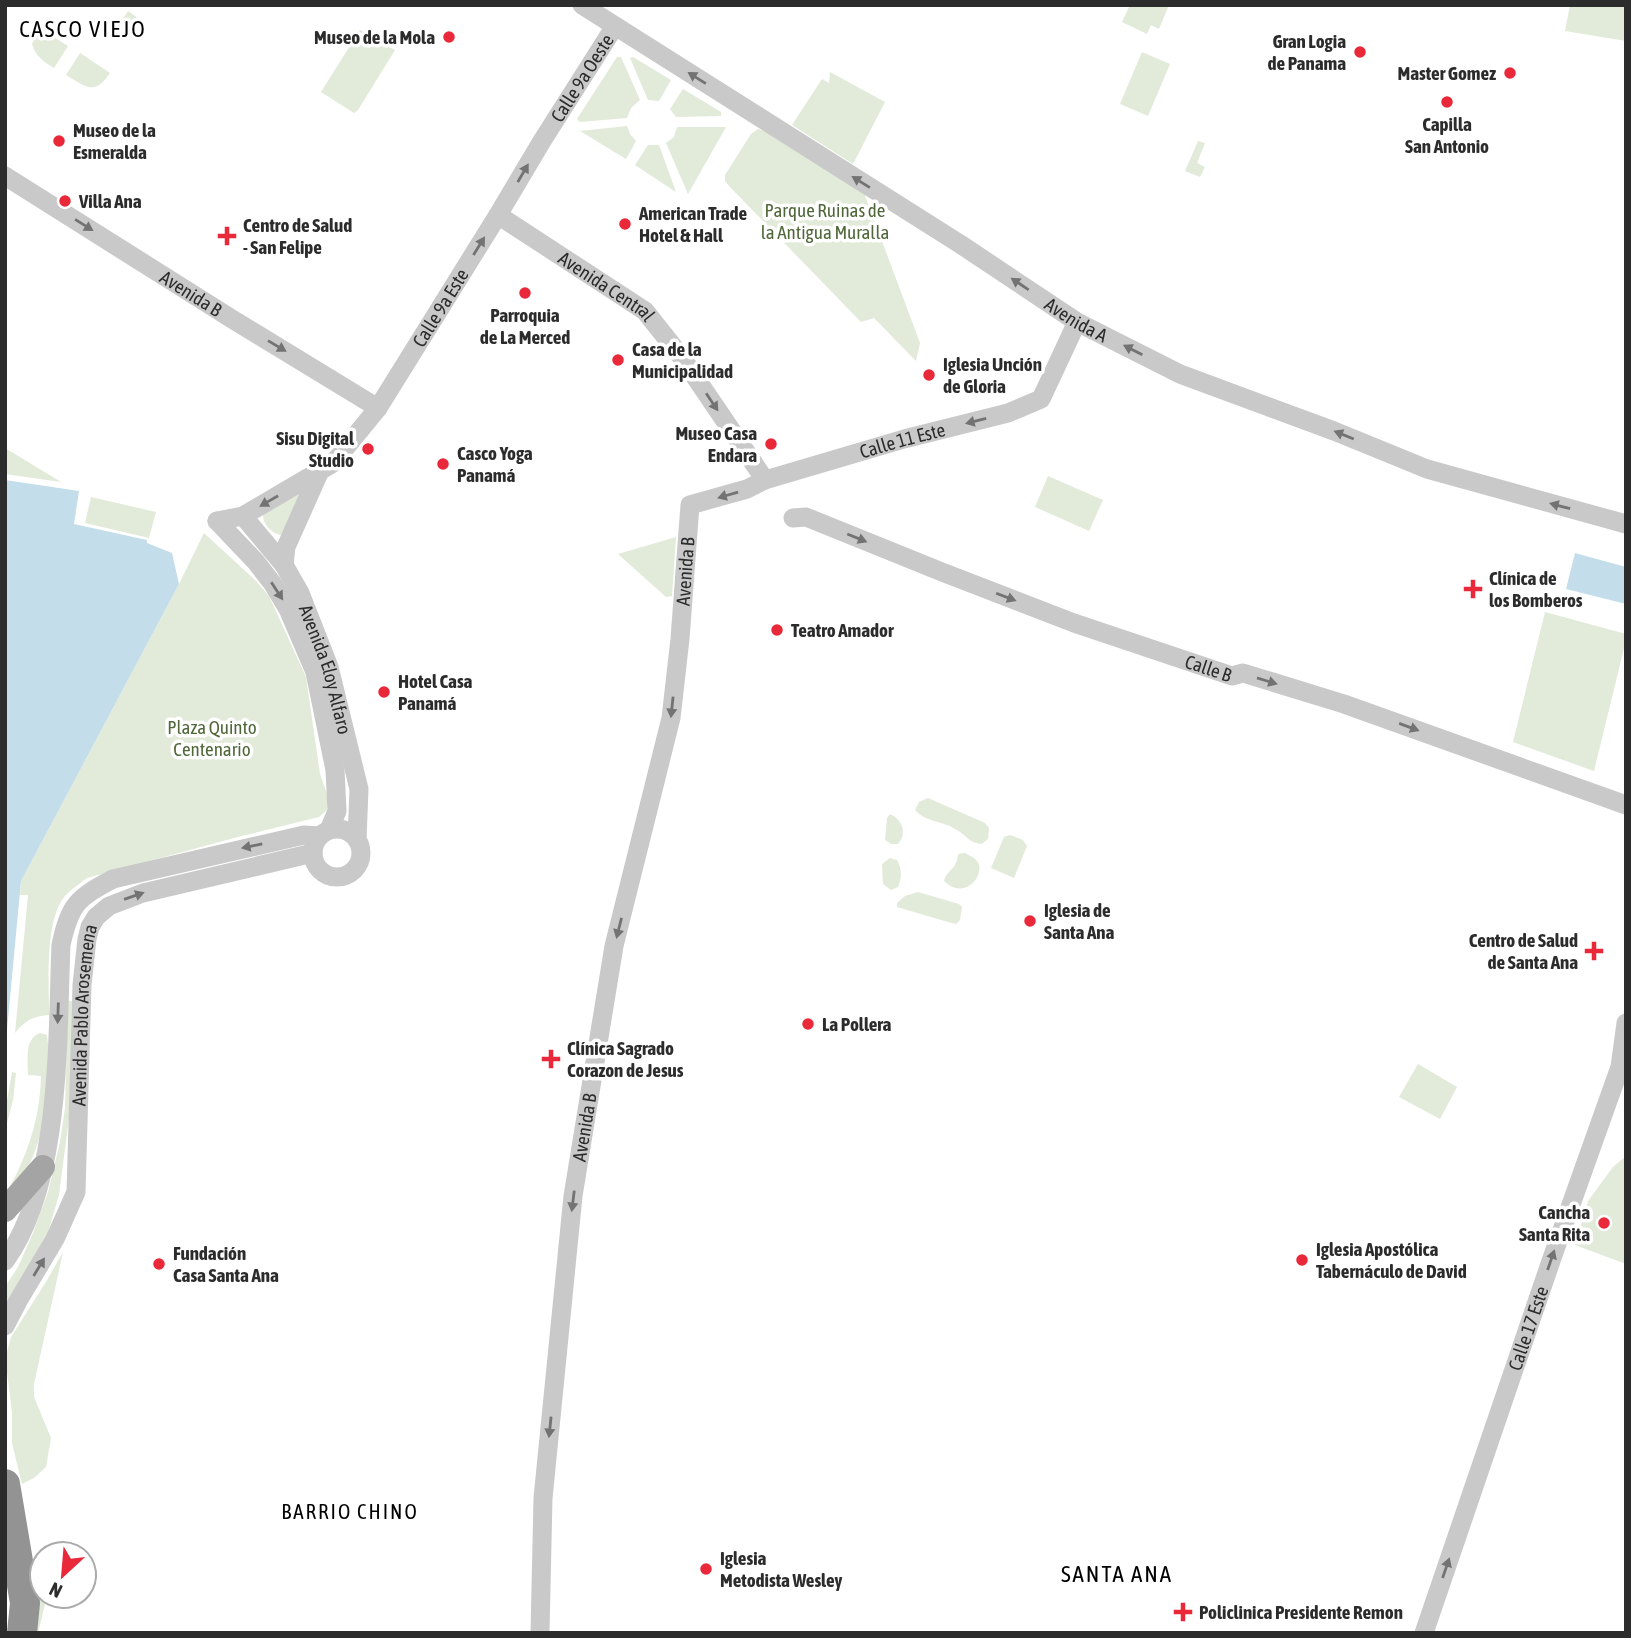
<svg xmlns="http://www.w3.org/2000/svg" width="1631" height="1638" font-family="'Asap Condensed',sans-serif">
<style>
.green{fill:#e2ead9}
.water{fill:#c4ddeb}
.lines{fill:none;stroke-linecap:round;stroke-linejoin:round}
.minor{stroke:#c9c9c9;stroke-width:19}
.major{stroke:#a4a4a4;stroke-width:24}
.highway{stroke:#939393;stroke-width:30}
.oneway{fill:#737373}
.poi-dot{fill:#e9283a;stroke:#fff;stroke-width:2.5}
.labels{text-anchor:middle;stroke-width:7;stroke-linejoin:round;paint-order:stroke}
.poi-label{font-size:19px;font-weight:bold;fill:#2c2c2c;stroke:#fff;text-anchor:start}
.street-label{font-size:19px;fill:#2c2c2c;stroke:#fff}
.park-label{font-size:19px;fill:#506839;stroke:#fff}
.neighbourhood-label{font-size:21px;letter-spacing:2px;fill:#000;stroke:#fff}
.quarter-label{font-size:23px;letter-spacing:2px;fill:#000;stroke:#fff}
</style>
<rect width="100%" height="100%" fill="#fff"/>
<g class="green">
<path d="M1130,5h39l-10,24 -8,-4 -4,9 -25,-12z"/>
<path d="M1570,5h56v36l-61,-10z"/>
<path d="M128,11l13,9 -8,14 -14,-9z"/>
<path d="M40,28l28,18 -14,22c-11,-7 -18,-11 -22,-24z"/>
<path d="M360,30l35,20 -37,60 -4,3 -33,-21z"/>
<path d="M1142,52l28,12 -22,52 -28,-12z"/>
<path d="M80,53l30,20c-15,23 -24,14 -44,2z"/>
<path d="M617,57h4l19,43 -9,8 -4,10 -47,4 -3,-3z"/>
<path d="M633,57l38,23 -12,21 -11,-1 -18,-42z"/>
<path d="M830,72l55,30 -32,62 -61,-39 30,-46 7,4z"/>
<path d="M683,89l38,23v4l-45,1 -6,-8z"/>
<path d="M627,126l3,8 6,7 -10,18 -46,-28z"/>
<path d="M677,127h49l-38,67 -22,-51 8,-6z"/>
<path d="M758,129l9,3 97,61 56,150 -4,18 -42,-43 -13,4 -132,-136 -4,-5v-6l26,-41z"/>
<path d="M1198,141l7,2 -8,20 8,4 -5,10 -15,-6z"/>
<path d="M648,145h11l17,47 -41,-27z"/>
<path d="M5,448l56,34 -56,-8z"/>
<path d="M1048,476l55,24 -14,31 -54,-24z"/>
<path d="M304,489l-18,41 -6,5c-10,-3 -20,-13 -16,-24z"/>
<path d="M91,497l65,15 -7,26 -64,-15z"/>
<path d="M204,533l51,47 14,16 37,81 14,97 8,23 -1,13 -8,7 -85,21 -147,40c-9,7 -19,13 -25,22 -17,26 -13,83 -13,115 -17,1 -24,6 -34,18l13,-138h-8l1,-14 158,-297z"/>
<path d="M676,537l-4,59 -6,1 -48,-43z"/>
<path d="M1545,612l81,22v6l-32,131 -81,-29z"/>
<path d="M928,798l57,25 4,5 -1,11 -6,5c-13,-1 -15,-8 -25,-14 -13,-9 -32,-8 -42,-20l4,-8z"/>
<path d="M890,814c13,6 17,20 8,30h-7l-6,-4 2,-22z"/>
<path d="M1010,835l13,5 4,6 -13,32 -23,-10 13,-31z"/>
<path d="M965,853c3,2 7,3 10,6 14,11 -8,44 -31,22 3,-12 13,-11 14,-27z"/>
<path d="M890,858l7,2c5,10 5,17 1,27l-7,3 -8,-6 -1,-20z"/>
<path d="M918,892l41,12 3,3 -2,13 -4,4 -8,-2 -51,-15v-4l8,-7z"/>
<path d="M68,1001h4l-2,109 -11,85 -13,44 -41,69v-21l13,-20 15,-34 15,-41 12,-50 5,-34z"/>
<path d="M40,1033l7,2c5,39 0,95 -18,130 -6,11 -16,21 -24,31 22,-39 35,-76 36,-120l-13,-1c0,-15 -4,-36 12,-42z"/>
<path d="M1418,1064l39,23 -17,32 -41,-22z"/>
<path d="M12,1072l4,1 -3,27 -8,31v-19z"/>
<path d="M1626,1156v108l-51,-19 13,-44 25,-34z"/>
<path d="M63,1252l-29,132v13l17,41 -5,29 -12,11 -12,6 -10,-41v-30l-5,-41v-20l4,-15 35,-55z"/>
<path d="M35,1555l7,2v39h5l-9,37h-3l1,-50z"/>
</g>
<g class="water">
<path d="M5,480l74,11 -5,33 73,16v3l25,10 7,31 -158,297 -16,170z"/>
<path d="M1575,553l51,14v37l-60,-15z"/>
</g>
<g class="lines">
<g class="minor">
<path id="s1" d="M582,5l378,239 117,78 103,52 154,57 93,38 199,55"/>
<path id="s2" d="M5,176l227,143 146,89"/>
<path id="s3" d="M498,215l147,96 38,48 82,121"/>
<path id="s4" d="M243,516l41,49 16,28 29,74 30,122 -2,51"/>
<path id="s5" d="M793,518l13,-1 136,55 132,51 158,53 11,-3 101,31 282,101"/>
<path id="s6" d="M217,521l26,-5 90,-53 45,-55 120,-193 44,-74 73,-115"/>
<path d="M217,521l39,41 17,22 15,25 27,63 20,98 2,41 -8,19"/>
<path d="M284,565l2,-18 33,-74"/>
<circle cx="337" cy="853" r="24"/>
<path d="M5,1261c57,-79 52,-222 56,-316 9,-41 16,-47 52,-66l191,-44 15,1"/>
<path id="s7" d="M5,1326l13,-25 37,-62 21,-47 6,-207 5,-46 3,-12 6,-10 13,-11 34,-13 170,-40"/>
<path id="s8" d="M540,1633l3,-135 30,-302 41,-250 57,-228 9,-79 10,-134 57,-16 18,-9 139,-41 104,-26 33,-14 36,-77"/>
<path id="s9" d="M1424,1633l128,-375 68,-191 6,-44"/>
</g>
<path class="major" d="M5,1210l38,-43"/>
<path class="highway" d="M5,1484l20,119 -3,30"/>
</g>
<defs><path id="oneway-solid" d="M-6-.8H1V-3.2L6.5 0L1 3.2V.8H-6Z" transform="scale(1.75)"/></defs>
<g class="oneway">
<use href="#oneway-solid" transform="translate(697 78) rotate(-148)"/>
<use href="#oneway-solid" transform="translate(523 173) rotate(-60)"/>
<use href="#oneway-solid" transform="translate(861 182) rotate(-148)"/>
<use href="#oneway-solid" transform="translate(84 225) rotate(32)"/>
<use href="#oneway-solid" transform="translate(479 246) rotate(-58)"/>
<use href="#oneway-solid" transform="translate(1020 284) rotate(-146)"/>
<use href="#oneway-solid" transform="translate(277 346) rotate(31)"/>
<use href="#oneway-solid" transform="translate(1133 350) rotate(-153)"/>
<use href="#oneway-solid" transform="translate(712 402) rotate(56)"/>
<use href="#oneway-solid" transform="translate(976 421) rotate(166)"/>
<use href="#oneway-solid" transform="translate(1344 435) rotate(-158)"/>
<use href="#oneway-solid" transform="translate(728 495) rotate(164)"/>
<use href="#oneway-solid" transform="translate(269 501) rotate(150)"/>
<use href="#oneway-solid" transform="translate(1560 506) rotate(-165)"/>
<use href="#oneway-solid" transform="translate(857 538) rotate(22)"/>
<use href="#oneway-solid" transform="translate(277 591) rotate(57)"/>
<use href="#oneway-solid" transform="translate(1006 597) rotate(21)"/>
<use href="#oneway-solid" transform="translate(1267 681) rotate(17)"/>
<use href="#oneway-solid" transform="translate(672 707) rotate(96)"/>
<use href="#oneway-solid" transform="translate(1409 727) rotate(20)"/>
<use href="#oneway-solid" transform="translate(252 846) rotate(168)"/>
<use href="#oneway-solid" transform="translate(134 896) rotate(-19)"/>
<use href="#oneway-solid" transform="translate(619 928) rotate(104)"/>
<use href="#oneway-solid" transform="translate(58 1013) rotate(92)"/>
<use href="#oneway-solid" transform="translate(573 1201) rotate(97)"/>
<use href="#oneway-solid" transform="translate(1551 1260) rotate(-71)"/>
<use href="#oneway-solid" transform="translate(39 1267) rotate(-59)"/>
<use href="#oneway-solid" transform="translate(550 1427) rotate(96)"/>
<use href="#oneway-solid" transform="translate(1446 1568) rotate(-71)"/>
</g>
<g class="poi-dot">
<circle cx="449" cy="37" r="7"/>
<circle cx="1360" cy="52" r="7"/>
<circle cx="1510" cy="73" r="7"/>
<circle cx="1447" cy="102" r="7"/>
<circle cx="59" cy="141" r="7"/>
<circle cx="65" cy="201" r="7"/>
<circle cx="625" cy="224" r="7"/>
<path d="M223.5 225.5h7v7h7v7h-7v7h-7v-7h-7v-7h7z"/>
<circle cx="525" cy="293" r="7"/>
<circle cx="618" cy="360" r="7"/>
<circle cx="929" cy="375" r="7"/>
<circle cx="771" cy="444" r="7"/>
<circle cx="368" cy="449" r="7"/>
<circle cx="443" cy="464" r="7"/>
<path d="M1469.5 578.5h7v7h7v7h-7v7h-7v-7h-7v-7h7z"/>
<circle cx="777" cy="630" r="7"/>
<circle cx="384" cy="692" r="7"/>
<circle cx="1030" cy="921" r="7"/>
<path d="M1590.5 940.5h7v7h7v7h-7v7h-7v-7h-7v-7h7z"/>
<circle cx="808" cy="1024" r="7"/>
<path d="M547.5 1048.5h7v7h7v7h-7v7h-7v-7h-7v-7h7z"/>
<circle cx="1604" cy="1223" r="7"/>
<circle cx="1302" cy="1260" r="7"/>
<circle cx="159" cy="1264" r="7"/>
<circle cx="706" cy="1569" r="7"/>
<path d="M1179.5 1601.5h7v7h7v7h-7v7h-7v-7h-7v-7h7z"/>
</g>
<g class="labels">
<g class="poi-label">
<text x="435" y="44" text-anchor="end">Museo de la Mola</text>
<text x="1346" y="48" text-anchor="end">Gran Logia<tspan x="1346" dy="22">de Panama</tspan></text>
<text x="1496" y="80" text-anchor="end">Master Gomez</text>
<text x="1447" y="131" text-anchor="middle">Capilla<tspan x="1447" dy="22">San Antonio</tspan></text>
<text x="73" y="137">Museo de la<tspan x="73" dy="22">Esmeralda</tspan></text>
<text x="79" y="208">Villa Ana</text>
<text x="639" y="220">American Trade<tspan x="639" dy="22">Hotel &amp; Hall</tspan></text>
<text x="243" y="232">Centro de Salud<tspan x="243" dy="22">- San Felipe</tspan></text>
<text x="525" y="322" text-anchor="middle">Parroquia<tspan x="525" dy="22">de La Merced</tspan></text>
<text x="632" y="356">Casa de la<tspan x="632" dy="22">Municipalidad</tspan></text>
<text x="943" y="371">Iglesia Unción<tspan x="943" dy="22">de Gloria</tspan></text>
<text x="757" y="440" text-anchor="end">Museo Casa<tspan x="757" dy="22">Endara</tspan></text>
<text x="354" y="445" text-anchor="end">Sisu Digital<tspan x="354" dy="22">Studio</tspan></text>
<text x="457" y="460">Casco Yoga<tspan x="457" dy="22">Panamá</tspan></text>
<text x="1489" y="585">Clínica de<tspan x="1489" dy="22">los Bomberos</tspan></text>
<text x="791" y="637">Teatro Amador</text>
<text x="398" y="688">Hotel Casa<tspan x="398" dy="22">Panamá</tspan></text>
<text x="1044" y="917">Iglesia de<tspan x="1044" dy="22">Santa Ana</tspan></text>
<text x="1578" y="947" text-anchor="end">Centro de Salud<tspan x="1578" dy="22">de Santa Ana</tspan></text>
<text x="822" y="1031">La Pollera</text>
<text x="567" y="1055">Clínica Sagrado<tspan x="567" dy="22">Corazon de Jesus</tspan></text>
<text x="1590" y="1219" text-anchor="end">Cancha<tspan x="1590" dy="22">Santa Rita</tspan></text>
<text x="1316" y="1256">Iglesia Apostólica<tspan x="1316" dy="22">Tabernáculo de David</tspan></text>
<text x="173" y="1260">Fundación<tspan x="173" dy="22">Casa Santa Ana</tspan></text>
<text x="720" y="1565">Iglesia<tspan x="720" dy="22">Metodista Wesley</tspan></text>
<text x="1199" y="1619">Policlinica Presidente Remon</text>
</g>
<g class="street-label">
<text dy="7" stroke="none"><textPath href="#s6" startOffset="590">Calle 9a Oeste</textPath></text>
<text dy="7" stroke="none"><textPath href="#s3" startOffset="130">Avenida Central</textPath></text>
<text dy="7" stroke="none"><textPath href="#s2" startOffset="220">Avenida B</textPath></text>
<text dy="7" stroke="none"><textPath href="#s6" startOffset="320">Calle 9a Este</textPath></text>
<text dy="7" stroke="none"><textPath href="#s1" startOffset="586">Avenida A</textPath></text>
<text dy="7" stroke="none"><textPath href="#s8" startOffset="1363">Calle 11 Este</textPath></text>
<text dy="7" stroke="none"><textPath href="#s8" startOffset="1074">Avenida B</textPath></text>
<text dy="7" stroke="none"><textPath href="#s5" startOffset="443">Calle B</textPath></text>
<text dy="7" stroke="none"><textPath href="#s4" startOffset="177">Avenida Eloy Alfaro</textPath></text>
<text dy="7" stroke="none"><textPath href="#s7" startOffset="329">Avenida Pablo Arosemena</textPath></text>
<text dy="7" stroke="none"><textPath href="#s8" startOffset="508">Avenida B</textPath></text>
<text dy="7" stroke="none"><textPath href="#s9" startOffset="322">Calle 17 Este</textPath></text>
</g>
<g class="park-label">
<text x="825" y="217">Parque Ruinas de<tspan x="825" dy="22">la Antigua Muralla</tspan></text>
<text x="212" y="734">Plaza Quinto<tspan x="212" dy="22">Centenario</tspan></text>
</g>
<g class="neighbourhood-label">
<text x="350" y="1519">BARRIO CHINO</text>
</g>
<g class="quarter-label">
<text x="83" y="37">CASCO VIEJO</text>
<text x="1117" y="1582">SANTA ANA</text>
</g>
</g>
<rect width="1631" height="1638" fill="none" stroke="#2c2c2c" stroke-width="14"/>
<g transform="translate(63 1575) rotate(206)"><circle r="33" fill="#ffffff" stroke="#ababab" stroke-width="2"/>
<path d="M0-5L12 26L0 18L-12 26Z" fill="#e9283a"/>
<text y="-10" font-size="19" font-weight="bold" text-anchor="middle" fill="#2c2c2c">N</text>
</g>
</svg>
